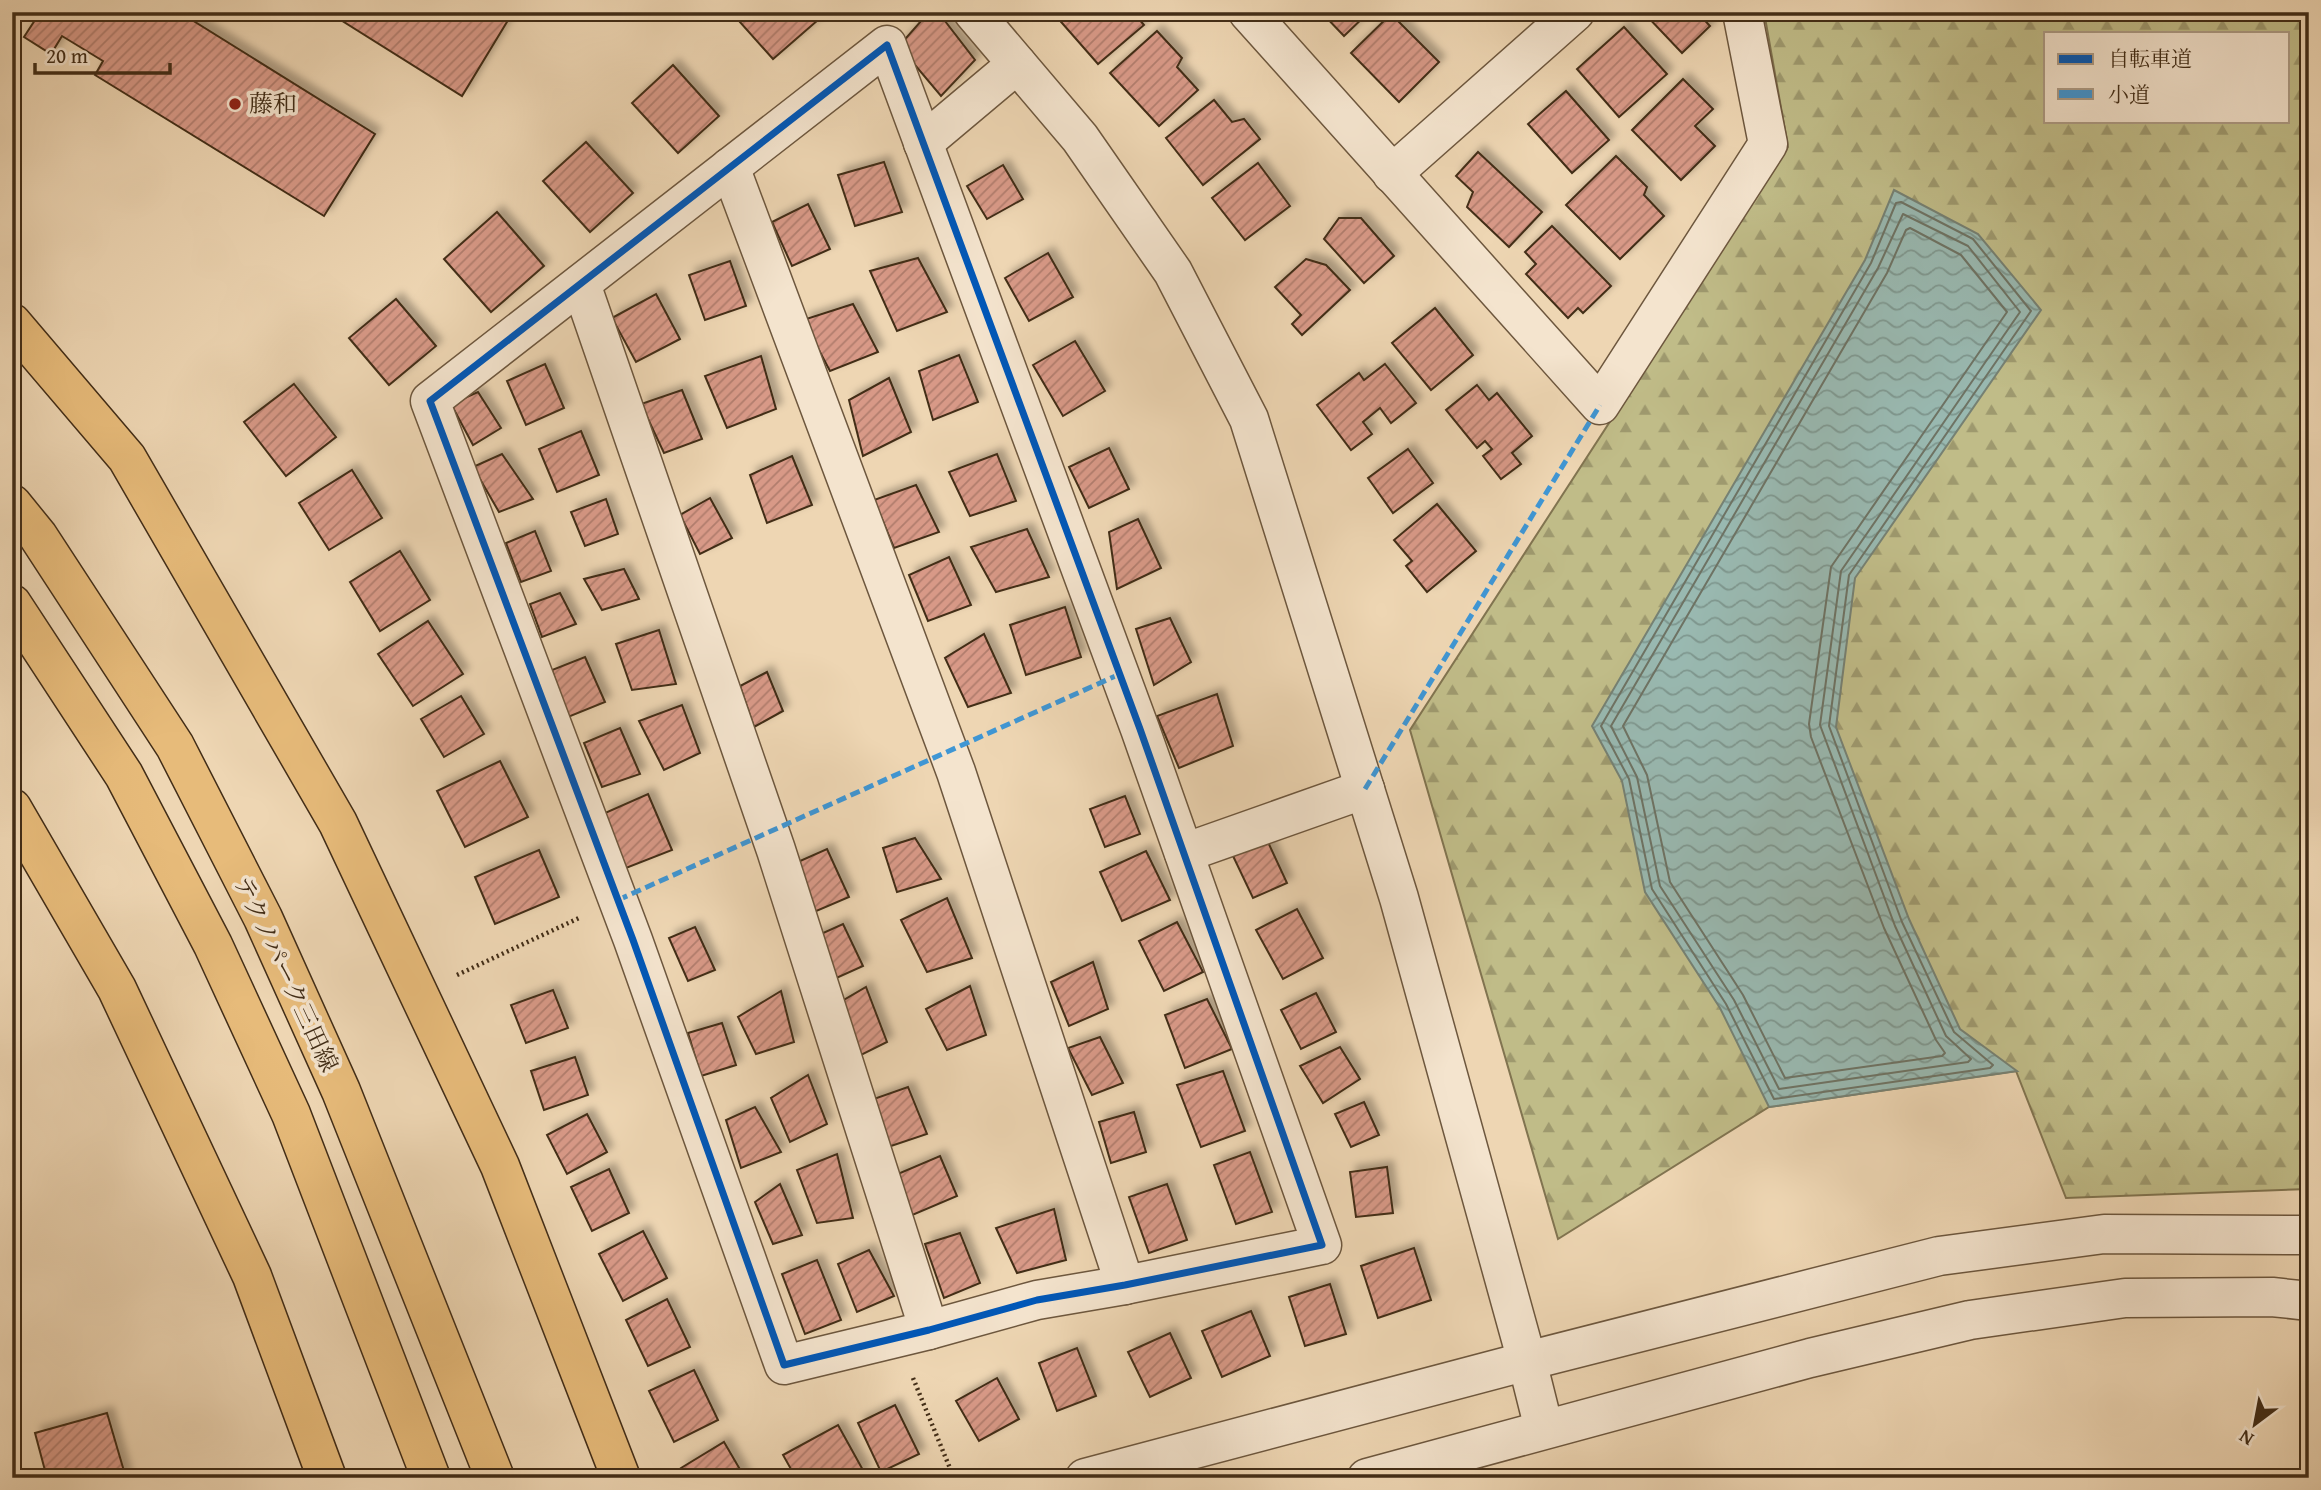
<svg xmlns="http://www.w3.org/2000/svg" width="2321" height="1490" font-family="'Gentium Book Plus','Noto Serif JP',serif">
<style>
.forest{fill:url(#forest-firs);stroke:#817450;stroke-width:2;fill-rule:evenodd}
.water{fill:url(#water-waves);stroke:#768173;stroke-width:2}
.lines{fill:none;stroke-linecap:round;stroke-linejoin:round}
.shore{stroke:#6e7364;stroke-width:2}
.building{fill:url(#building-hatch);stroke:#422d17;stroke-width:2;filter:url(#shadow)}
.minor-casing{stroke:#6d573e;stroke-width:41}
.major-casing{stroke:#422d17;stroke-width:41}
.path{stroke:#422d17;stroke-width:4.5;stroke-dasharray:2 3.5;stroke-linecap:butt}
.minor{stroke:#f4e4ce;stroke-width:38}
.major{stroke:#e7bb7a;stroke-width:38}
.quiet{stroke:#3f96d4;stroke-width:5;stroke-dasharray:10 5;stroke-linecap:butt}
.cycleway-casing{stroke:#f4e4ce;stroke-width:11}
.cycleway{stroke:#0057b8;stroke-width:7}
.poi-dot{fill:#8f2418;stroke:#f4e4ce;stroke-width:2.5}
.labels{text-anchor:middle;stroke-width:7;stroke-linejoin:round;paint-order:stroke}
.poi-label{font-size:24px;fill:#422d17;stroke:#f4e4ce;text-anchor:start}
.street-label{font-size:24px;fill:#422d17;stroke:#f4e4ce}
</style>
<defs>
<pattern id="forest-firs" width="22" height="20" patternUnits="userSpaceOnUse" patternTransform="scale(1.75)"><rect width="22" height="20" fill="#c0bc88"/><path d="M5 1l3.5 6h-7zM16 11l3.5 6h-7z" fill="#9e996e"/></pattern>
<pattern id="water-waves" width="16" height="10" patternUnits="userSpaceOnUse" patternTransform="scale(1.75)"><rect width="16" height="10" fill="#99b9b1"/><path d="M0 5q4-4 8 0t8 0" fill="none" stroke="#7e978f"/></pattern>
<pattern id="building-hatch" width="6" height="6" patternUnits="userSpaceOnUse" patternTransform="scale(1.75)"><rect width="6" height="6" fill="#d89987"/><path d="M-1 1l2-2M0 6l6-6M5 7l2-2" fill="none" stroke="#b17d6d"/></pattern>
<filter id="shadow"><feDropShadow dx="6" dy="-6" stdDeviation="3.5" flood-color="#0004"/></filter>
</defs>
<rect width="100%" height="100%" fill="#eed6b3"/>
<filter id="stains"><feTurbulence type="fractalNoise" baseFrequency=".00286" numOctaves="4"/><feColorMatrix values="0 0 0 0 .2 0 0 0 0 .09 0 0 0 0 .02 0 0 0 .5 -.17"/></filter>
<radialGradient id="worn" r=".72"><stop offset=".6" stop-color="#630" stop-opacity="0"/><stop offset="1" stop-color="#630" stop-opacity=".3"/></radialGradient>
<path class="forest" d="M1764,12h545v1177l-243,9 -50,-127 -247,36 -211,132 -148,-509 378,-583zM2046,33h242v88h-242z"/>
<path class="water" d="M1894,190l84,44 63,76 -186,268 -19,149 73,192 51,110 57,42 -248,36 -49,-99 -75,-116 -23,-111 -30,-55 273,-466z"/>
<g class="lines">
<g class="shore">
<path d="M1901,202l72,37 58,72 -182,264 -20,151 73,196 52,110 39,33 -3,3 -216,31 -48,-95 -74,-115 -23,-110 -28,-53 270,-463 25,-60z"/>
<path d="M1903,214l65,32 52,66 -179,259 -21,154 75,201 51,110 25,23 -3,3 -189,27 -45,-89 -74,-114 -23,-109 -26,-51 267,-458z"/>
<path d="M1910,228l51,27 46,57 -176,255 -22,157 2,13 73,191 52,112 9,13 -3,3 -157,22 -42,-83 -73,-113 -23,-107 -24,-49 264,-453 19,-43z"/>
</g>
</g>
<g class="building">
<path d="M30,12h17l8,5 3,-5h121l196,122 -51,82 -229,-141 8,-14 -41,-25 -11,18 -27,-17 13,-20z"/>
<path d="M328,12h185l-51,84z"/>
<path d="M731,12h79l8,8 -45,39z"/>
<path d="M929,12h9l37,48 -34,36 -42,-50z"/>
<path d="M1058,12h75l11,13 -46,39 -43,-49z"/>
<path d="M1321,12h48l-25,24z"/>
<path d="M1643,12h54l13,14 -28,27z"/>
<path d="M1391,14l48,48 -40,40 -48,-49z"/>
<path d="M1624,27l43,47 -48,43 -42,-48z"/>
<path d="M1157,31l25,27 -5,9 21,23 -39,36 -49,-53z"/>
<path d="M673,65l46,51 -41,37 -46,-50z"/>
<path d="M1683,79l30,30 -18,17 20,20 -34,34 -49,-50z"/>
<path d="M1566,91l43,49 -37,33 -44,-49z"/>
<path d="M1214,100l18,22 12,-3 16,20 -57,46 -37,-47z"/>
<path d="M586,142l47,51 -43,39 -47,-51z"/>
<path d="M1478,152l64,60 -33,35 -42,-40 6,-15 -17,-16z"/>
<path d="M1616,156l31,31 -3,8 20,21 -44,43 -54,-54z"/>
<path d="M884,162l18,50 -47,14 -17,-51z"/>
<path d="M1258,163l32,43 -45,34 -33,-42z"/>
<path d="M1003,165l20,34 -36,20 -20,-33z"/>
<path d="M808,204l22,45 -38,17 -20,-44z"/>
<path d="M497,212l47,54 -53,46 -47,-53z"/>
<path d="M1339,218h22l33,38 -30,27 -40,-44z"/>
<path d="M1552,226l59,60 -28,27 -5,-5 -10,10 -42,-44 10,-10 -11,-12z"/>
<path d="M1048,253l25,44 -44,24 -24,-43z"/>
<path d="M918,258l29,54 -50,19 -27,-60z"/>
<path d="M1306,259l20,6 24,25 -48,45 -10,-11 9,-9 -26,-28z"/>
<path d="M730,261l16,45 -41,14 -16,-45z"/>
<path d="M656,294l24,45 -44,23 -24,-44z"/>
<path d="M396,299l40,47 -47,39 -40,-47z"/>
<path d="M853,304l25,48 -48,19 -27,-51z"/>
<path d="M1435,308l38,47 -42,35 -39,-47z"/>
<path d="M1075,341l30,50 -42,25 -30,-51z"/>
<path d="M959,355l19,47 -45,18 -14,-49z"/>
<path d="M761,356l15,53 -49,19 -22,-52z"/>
<path d="M545,364l19,44 -38,17 -19,-44z"/>
<path d="M1385,364l31,39 -25,20 -11,-15 -17,14 9,12 -21,16 -34,-45 42,-32 5,7z"/>
<path d="M889,378l22,54 -48,24 -14,-56z"/>
<path d="M294,384l42,53 -50,39 -42,-54z"/>
<path d="M1477,385l12,15 8,-7 35,43 -20,17 9,11 -20,15 -18,-23 9,-7 -7,-8 -8,7 -31,-38z"/>
<path d="M682,390l20,49 -38,14 -23,-49z"/>
<path d="M478,392l23,36 -28,17 -22,-41z"/>
<path d="M581,431l18,44 -42,17 -18,-43z"/>
<path d="M1109,448l20,41 -40,19 -20,-41z"/>
<path d="M1408,449l25,34 -40,30 -25,-35z"/>
<path d="M502,454l31,45 -34,13 -26,-45z"/>
<path d="M997,454l19,47 -46,15 -21,-44z"/>
<path d="M792,456l20,49 -45,18 -17,-48z"/>
<path d="M352,470l30,48 -53,32 -30,-47z"/>
<path d="M916,485l23,47 -45,16 -20,-48z"/>
<path d="M710,498l22,40 -32,16 -20,-39z"/>
<path d="M606,499l12,35 -33,12 -14,-34z"/>
<path d="M1437,504l39,47 -49,41 -21,-26 6,-5 -18,-21z"/>
<path d="M1138,519l23,49 -44,21 -8,-57z"/>
<path d="M1027,529l22,48 -53,15 -25,-45z"/>
<path d="M535,531l16,40 -30,11 -15,-39z"/>
<path d="M400,551l30,49 -50,31 -30,-49z"/>
<path d="M949,557l22,48 -43,16 -19,-46z"/>
<path d="M624,569l15,30 -37,11 -18,-31z"/>
<path d="M560,593l16,31 -34,13 -12,-33z"/>
<path d="M1065,607l16,50 -55,18 -16,-50z"/>
<path d="M1170,618l21,44 -37,23 -18,-56z"/>
<path d="M428,621l35,53 -50,32 -35,-52z"/>
<path d="M659,630l17,54 -44,6 -16,-46z"/>
<path d="M984,634l27,59 -43,14 -23,-49z"/>
<path d="M585,657l20,45 -37,15 -16,-47z"/>
<path d="M767,672l16,39 -29,16 -14,-41z"/>
<path d="M1217,694l16,52 -54,22 -22,-52z"/>
<path d="M461,696l23,38 -40,23 -23,-38z"/>
<path d="M682,705l18,48 -36,17 -25,-49z"/>
<path d="M620,728l20,46 -38,13 -18,-44z"/>
<path d="M500,761l28,56 -63,30 -28,-56z"/>
<path d="M648,794l24,56 -46,18 -21,-55z"/>
<path d="M1125,796l15,38 -35,13 -15,-38z"/>
<path d="M915,838l26,41 -44,13 -14,-44z"/>
<path d="M1267,840l20,43 -34,15 -20,-42z"/>
<path d="M827,849l22,48 -35,15 -23,-47z"/>
<path d="M539,850l20,47 -64,27 -20,-47z"/>
<path d="M1146,851l24,49 -48,21 -22,-49z"/>
<path d="M947,898l25,60 -45,14 -26,-52z"/>
<path d="M1297,909l26,49 -40,21 -27,-49z"/>
<path d="M1177,922l26,50 -39,19 -25,-50z"/>
<path d="M843,924l20,42 -31,14 -20,-42z"/>
<path d="M695,927l20,43 -27,11 -19,-43z"/>
<path d="M1093,962l15,47 -39,17 -18,-44z"/>
<path d="M970,986l16,49 -39,15 -21,-41z"/>
<path d="M866,987l21,55 -28,14 -22,-52z"/>
<path d="M553,990l15,38 -42,15 -15,-38z"/>
<path d="M781,991l13,51 -38,12 -18,-37z"/>
<path d="M1316,993l20,39 -35,17 -20,-39z"/>
<path d="M1207,999l25,50 -47,19 -20,-53z"/>
<path d="M722,1023l14,42 -35,11 -13,-43z"/>
<path d="M1100,1037l23,46 -31,12 -24,-47z"/>
<path d="M1340,1047l20,32 -37,24 -23,-37z"/>
<path d="M575,1057l13,38 -44,15 -13,-39z"/>
<path d="M1223,1071l22,60 -44,16 -24,-62z"/>
<path d="M808,1075l19,49 -37,18 -19,-44z"/>
<path d="M908,1087l19,47 -39,13 -20,-46z"/>
<path d="M1364,1102l15,33 -28,12 -16,-33z"/>
<path d="M755,1107l26,45 -40,16 -15,-48z"/>
<path d="M1134,1112l12,40 -35,11 -12,-41z"/>
<path d="M587,1114l20,38 -40,22 -20,-39z"/>
<path d="M1250,1152l22,60 -36,12 -22,-59z"/>
<path d="M837,1154l16,64 -36,5 -20,-53z"/>
<path d="M940,1156l17,40 -47,20 -17,-40z"/>
<path d="M1387,1167l6,46 -37,4 -6,-45z"/>
<path d="M609,1169l20,44 -37,18 -21,-44z"/>
<path d="M780,1184l22,51 -29,9 -18,-42z"/>
<path d="M1167,1184l20,56 -38,13 -20,-56z"/>
<path d="M1054,1209l12,51 -49,13 -21,-45z"/>
<path d="M643,1231l24,47 -44,23 -24,-47z"/>
<path d="M960,1233l20,50 -36,15 -19,-54z"/>
<path d="M1414,1248l17,52 -53,18 -17,-52z"/>
<path d="M869,1250l25,46 -37,16 -19,-48z"/>
<path d="M817,1260l24,60 -36,14 -23,-60z"/>
<path d="M1330,1284l16,50 -41,12 -16,-49z"/>
<path d="M667,1299l23,48 -42,19 -22,-46z"/>
<path d="M1251,1311l19,45 -48,21 -20,-46z"/>
<path d="M1170,1333l21,45 -41,19 -22,-45z"/>
<path d="M1077,1348l19,48 -39,15 -18,-48z"/>
<path d="M694,1370l24,50 -44,22 -25,-51z"/>
<path d="M997,1378l22,41 -40,22 -23,-40z"/>
<path d="M895,1405l24,49 -38,18 -23,-49z"/>
<path d="M107,1413l19,65h-79l-12,-45z"/>
<path d="M838,1425l26,47 -10,6h-58l-13,-23z"/>
<path d="M724,1442l21,36h-58l-6,-10z"/>
</g>
<g class="lines">
<defs>
<g id="minor">
<path d="M973,12l107,126 93,134 76,147 150,479 128,463 17,68"/>
<path d="M1248,12l352,393 168,-261 -26,-132"/>
<path d="M887,45l253,684 182,516 -197,40 -88,15 -108,30 -145,35 -151,-425 -203,-539z"/>
<path d="M923,143l94,-79"/>
<path d="M730,167l226,605 169,513"/>
<path d="M1392,174l183,-162"/>
<path d="M581,284l195,566 153,480"/>
<path d="M1184,853l181,-64"/>
<path d="M1085,1478l442,-117 412,-105 165,-22 205,1"/>
<path d="M1367,1478l443,-120 160,-38 155,-22 147,-1 37,4"/>
</g>
<g id="major">
<path d="M12,323l115,135 211,365 162,343 121,312"/>
<path d="M12,504l26,32 137,210 88,172 78,173 154,387"/>
<path d="M12,604l112,171 89,170 78,169 140,364"/>
<path d="M12,808l105,181 135,287 75,202"/>
</g>
</defs>
<use href="#minor" class="minor-casing"/>
<use href="#major" class="major-casing"/>
<g class="path">
<path d="M457,975l122,-57"/>
<path d="M913,1378l41,100"/>
</g>
<use href="#minor" class="minor"/>
<use href="#major" class="major"/>
<g class="quiet">
<path d="M1365,789l235,-384"/>
<path d="M618,900l502,-226"/>
</g>
<defs>
<path id="cycleway" d="M887,45l253,684 182,516 -197,40 -88,15 -108,30 -145,35 -151,-425 -203,-539z"/>
</defs>
<use href="#cycleway" class="cycleway-casing"/>
<use href="#cycleway" class="cycleway"/>
</g>
<circle class="poi-dot" cx="235" cy="104" r="7"/>
<g class="labels">
<g class="poi-label">
<text x="249" y="112">藤和</text>
</g>
<g class="street-label">
<text transform="translate(286 974) rotate(65)" y="8">テクノパーク三田線</text>
</g>
</g>
<rect width="2321" height="1490" fill="none" stroke="#eed6b3" stroke-width="42"/>
<rect x="14" y="14" width="2293" height="1462" fill="none" stroke="#422d17" stroke-width="3.5"/>
<rect x="21" y="21" width="2279" height="1448" fill="none" stroke="#422d17" stroke-width="2"/>
<rect x="2044" y="32" width="245" height="91" fill="#f4e4ce" stroke="#ad9b85" stroke-width="2"/>
<rect x="2058" y="54" width="35" height="10" fill="#0057b8" stroke="#ad9b85" stroke-width="2"/>
<text x="2108" y="66" font-size="21" fill="#422d17">自転車道</text>
<rect x="2058" y="89" width="35" height="10" fill="#3f96d4" stroke="#ad9b85" stroke-width="2"/>
<text x="2108" y="102" font-size="21" fill="#422d17">小道</text>
<g transform="translate(2255 1424) rotate(212)" stroke="#f4e4ce" stroke-width="5" paint-order="stroke">
<path d="M0-5L12 26L0 18L-12 26Z" fill="#422d17"/>
<text y="-10" font-size="19" font-weight="bold" text-anchor="middle" fill="#422d17">N</text>
</g>
<path d="M35 63v10h135v-10" fill="none" stroke="#422d17" stroke-width="3.5"/>
<text x="46" y="63" font-size="21" fill="#422d17" stroke="#f4e4ce" stroke-width="5" paint-order="stroke">20 m</text>
<rect width="100%" height="100%" filter="url(#stains)"/>
<rect width="100%" height="100%" fill="url(#worn)"/>
</svg>
